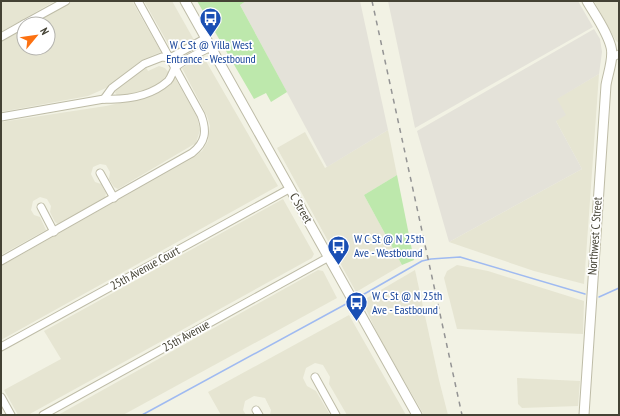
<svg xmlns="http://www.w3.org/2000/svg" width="620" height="416" font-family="'PT Sans Narrow',sans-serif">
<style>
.residential{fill:#e6e5d2}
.industrial{fill:#e4e2d9}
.green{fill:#bde8ac}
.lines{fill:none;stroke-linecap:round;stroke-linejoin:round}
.stream{stroke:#9fbaf1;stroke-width:1.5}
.minor-casing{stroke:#bebca7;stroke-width:9}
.tertiary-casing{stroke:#bebca7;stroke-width:11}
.minor{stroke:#fff;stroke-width:7}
.tertiary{stroke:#fff;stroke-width:9}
.rail{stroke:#949494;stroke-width:1.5;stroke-dasharray:5 5;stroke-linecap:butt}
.labels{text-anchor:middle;stroke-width:3.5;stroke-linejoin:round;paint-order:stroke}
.transit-label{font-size:12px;fill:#164399;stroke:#fff;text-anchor:start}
.street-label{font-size:12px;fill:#444234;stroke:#fff}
</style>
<rect width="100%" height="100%" fill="#f2f2e4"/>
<g class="residential">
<path d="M1,1h54l-54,31z"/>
<path d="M73,1h59l29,51 -19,8 -36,28 -18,8 -87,16v-70l23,-13v19h24v-24h-15z"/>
<path d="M144,1h28l22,39 -19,11 -4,-2z"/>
<path d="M594,1h25v42l-3,-2z"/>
<path d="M203,56l75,130 -277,154v-74l190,-107 11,-8 6,-10 2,-15 -3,-10 -25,-48z"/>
<path d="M145,65l3,6 11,-5 6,2 4,5 -5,8 -13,7 -7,3 -26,5 -3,-3 1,-4z"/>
<path d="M599,74l-15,210 -50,-13 -85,-29 133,-73 -26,-48v-22z"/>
<path d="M175,78l22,39 3,13 -4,13 -78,46 -4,-2 -5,-8 1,-7 -4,-7 -6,-1 -7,3 -2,7 4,8 6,2 5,9 -1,5 -47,26 -3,-2 -5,-10 1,-6 -4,-7 -7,-2 -7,4 -2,9 3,5 6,2 6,13 -45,25v-133l105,-16 46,-10 18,-11z"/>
<path d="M388,130l9,45 -33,20 38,70 -46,27 -79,-144 28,-16 20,36z"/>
<path d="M283,199l31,55 -2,4 -284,157h-10l-14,-25 57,-31 -17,-28z"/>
<path d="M457,265l31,6 96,30 -1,33 -126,-5 -13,-51 3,-7z"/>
<path d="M318,270l5,1 14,27 -214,117h-65z"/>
<path d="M415,270l24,110 9,35h-24l-44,-76 -18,-38z"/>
<path d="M349,315l57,100h-59l-18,-31 1,-7 -7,-12 -8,-2 -9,5 -3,10 4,8 9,5 14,24h-60l1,-5 -6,-12 -11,-2 -9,5 -2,9 3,5h-25l-13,-23z"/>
<path d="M517,378l63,3 -2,25 -56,2 -4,-4z"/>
</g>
<g class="industrial">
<path d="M246,1h114l28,129 -61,37 -87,-162z"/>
<path d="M388,1h190l15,26 -178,101z"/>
<path d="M594,29l6,10 2,13 -3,22 -42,25 9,16 -10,6 26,48 -133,73 -32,-111z"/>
</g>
<g class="green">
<path d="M197,1h49l-6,4 47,87 -16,10 -5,-9 -12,6z"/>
<path d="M397,175l17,85 -12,5 -38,-70z"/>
</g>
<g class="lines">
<g class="stream">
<path d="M359,297l63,-36 9,-2 29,-2 125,37"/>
<path d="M599,297l20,-9"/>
<path d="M142,415l204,-111"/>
</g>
<defs>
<g id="minor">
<path d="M24,24l42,-23"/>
<path d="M1,37l23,-13"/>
<path d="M611,58l8,-4"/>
<path d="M104,99l8,-11 32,-24 18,-7 8,1 36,-20"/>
<path d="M1,117l103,-18c22,1 47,-3 64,-18 4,-4 4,-10 8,-14 7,-7 25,-15 35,-20"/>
<path d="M100,173l14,25"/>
<path d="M41,207l13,25"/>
<path d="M1,261l191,-108c14,-11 15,-22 9,-38l-63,-114"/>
<path d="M1,347l288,-158"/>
<path d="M315,377l21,38"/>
<path d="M1,397l10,18"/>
<path d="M256,410l3,5"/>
<path d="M43,415l286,-158"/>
</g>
<g id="tertiary">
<path d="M185,1l232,414"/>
<path d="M584,415l22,-330c2,-12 8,-27 5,-38 -4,-16 -16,-32 -24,-46"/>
</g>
</defs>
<use href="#minor" class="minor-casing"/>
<use href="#tertiary" class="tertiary-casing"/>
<use href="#minor" class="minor"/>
<use href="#tertiary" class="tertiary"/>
<path class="rail" d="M372,1l90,414"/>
</g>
<defs>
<symbol id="bus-pin" viewBox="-11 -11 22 30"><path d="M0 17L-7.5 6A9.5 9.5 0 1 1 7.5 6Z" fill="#1a4fb4" stroke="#fff"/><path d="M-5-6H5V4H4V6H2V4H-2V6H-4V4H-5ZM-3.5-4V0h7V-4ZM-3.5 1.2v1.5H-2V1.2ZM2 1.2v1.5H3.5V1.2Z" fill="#fff"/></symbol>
</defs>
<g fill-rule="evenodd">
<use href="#bus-pin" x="198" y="6" width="25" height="34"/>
<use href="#bus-pin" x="326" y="234" width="25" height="34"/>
<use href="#bus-pin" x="344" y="290" width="25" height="34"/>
</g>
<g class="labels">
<g class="transit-label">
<text x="211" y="49" text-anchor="middle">W C St @ Villa West<tspan x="211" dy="14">Entrance - Westbound</tspan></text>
<text x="354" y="243">W C St @ N 25th<tspan x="354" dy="14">Ave - Westbound</tspan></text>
<text x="372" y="300">W C St @ N 25th<tspan x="372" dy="14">Ave - Eastbound</tspan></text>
</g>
<g class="street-label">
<text transform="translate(301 208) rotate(60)" y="4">C Street</text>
<text transform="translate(595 236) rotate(-86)" y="4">Northwest C Street</text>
<text transform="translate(145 268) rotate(-29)" y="4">25th Avenue Court</text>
<text transform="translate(186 336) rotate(-29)" y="4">25th Avenue</text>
</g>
</g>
<rect width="620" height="416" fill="none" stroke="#444234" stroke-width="4"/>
<g transform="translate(36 36) rotate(61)"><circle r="19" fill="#ffffff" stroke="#b4b3ae"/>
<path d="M0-3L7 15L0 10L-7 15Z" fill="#fc7111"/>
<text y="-6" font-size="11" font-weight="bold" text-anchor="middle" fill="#444234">N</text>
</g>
</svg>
